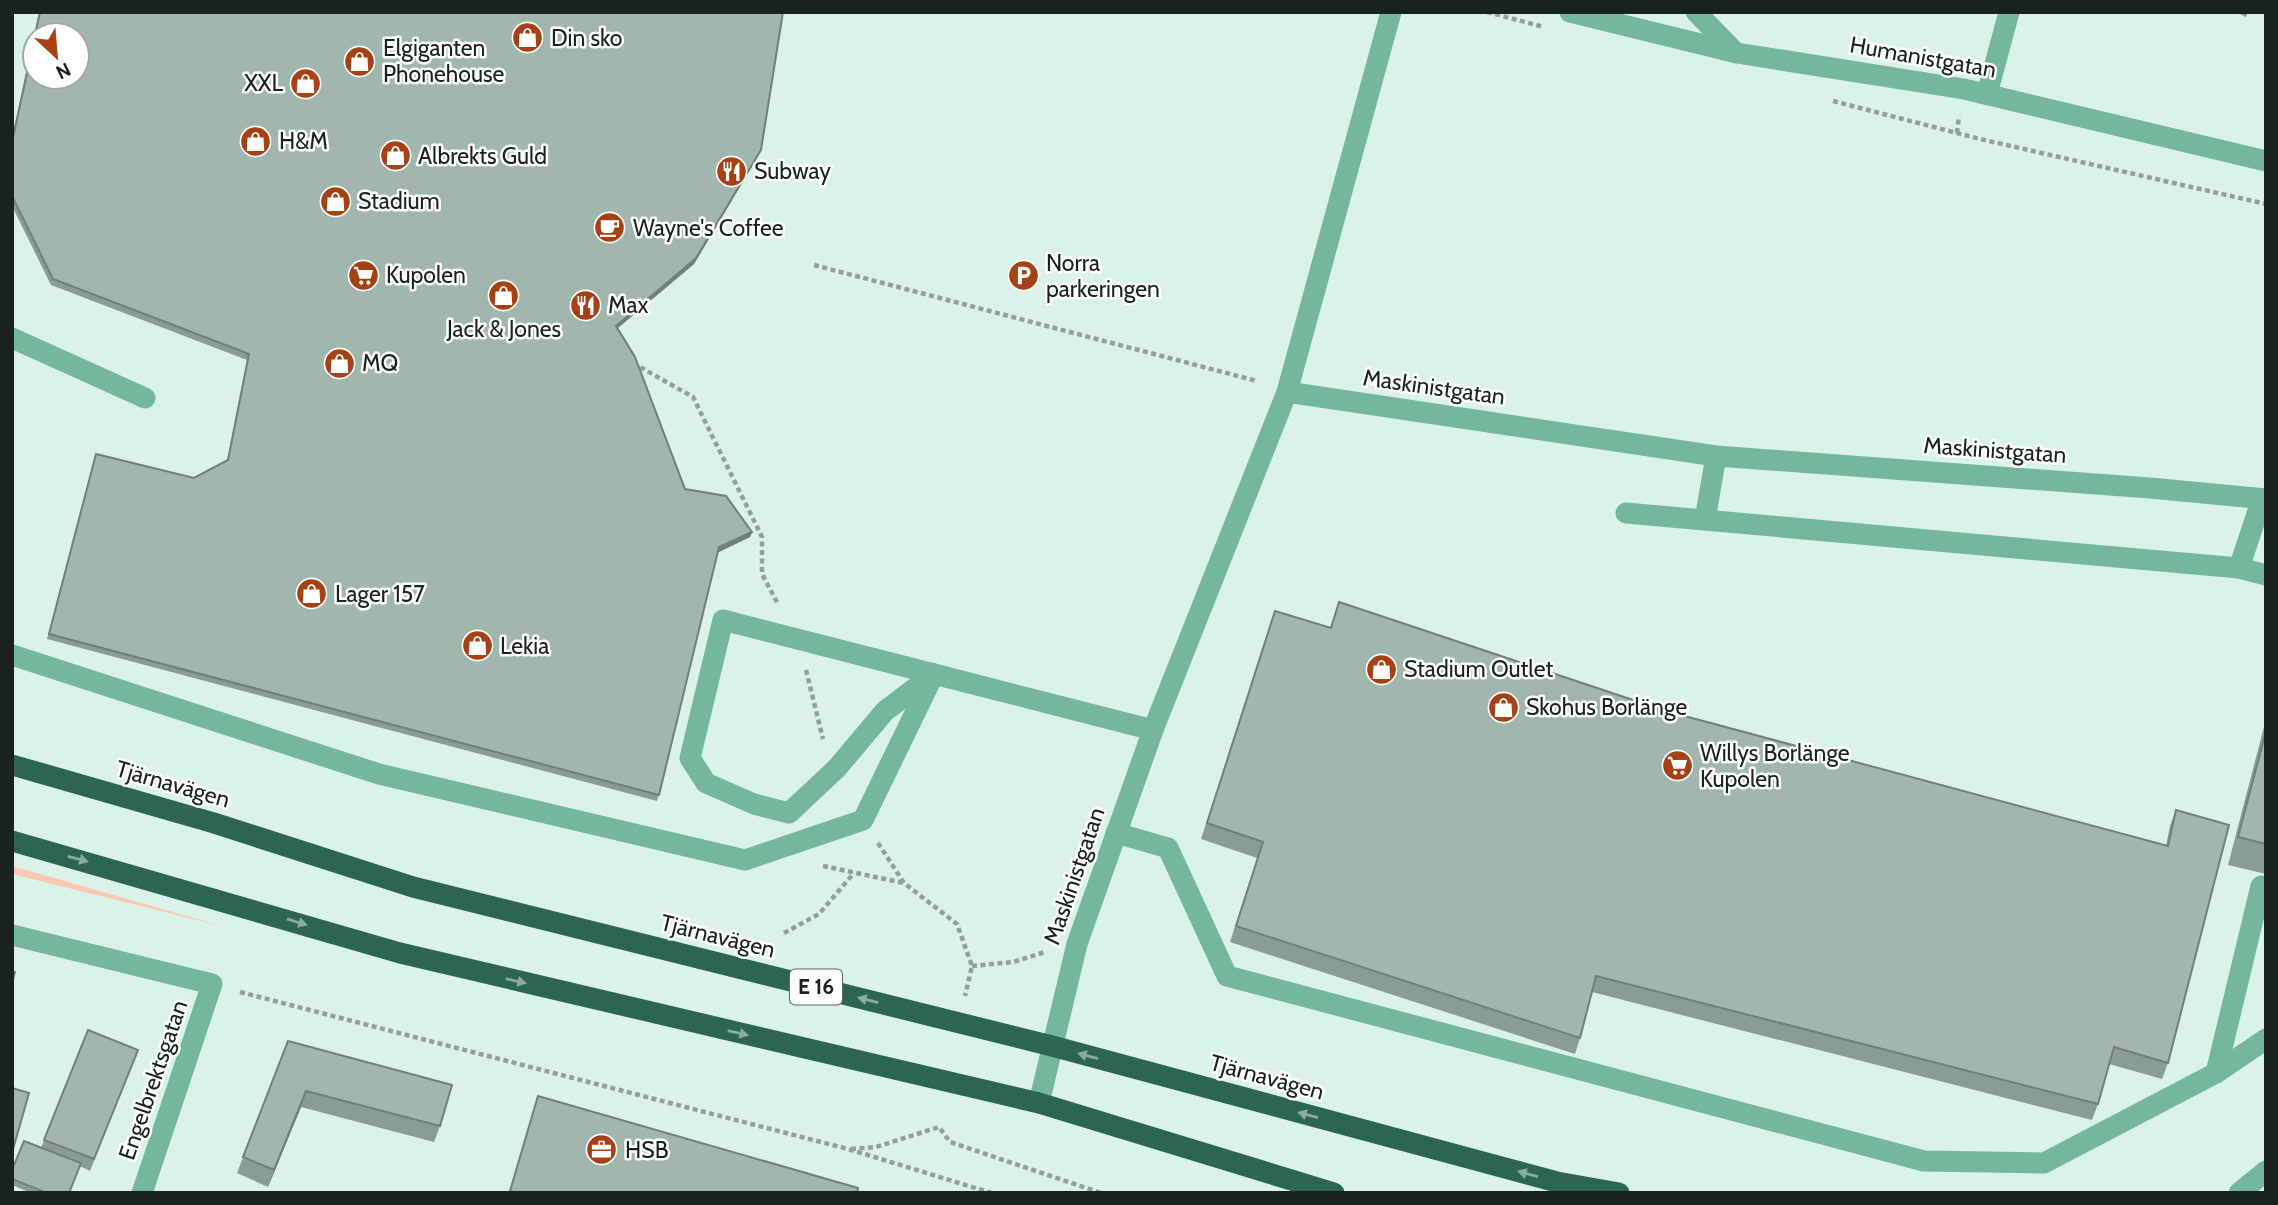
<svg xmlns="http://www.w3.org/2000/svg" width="2278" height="1205" font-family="Cabin,sans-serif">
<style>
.green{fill:#fbc7b5}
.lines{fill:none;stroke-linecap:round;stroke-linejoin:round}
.path{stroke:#90a29a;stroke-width:4.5;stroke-dasharray:5 3.5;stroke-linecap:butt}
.minor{stroke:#74b79d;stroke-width:21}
.highway{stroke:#2c6651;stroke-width:21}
.wall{fill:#8a9d95}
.shaded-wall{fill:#718079}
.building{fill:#a1b7ad;stroke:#718079;stroke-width:2}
.oneway{fill:#8bab9f}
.labels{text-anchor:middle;stroke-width:5;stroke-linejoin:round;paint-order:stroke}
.shield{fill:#fff;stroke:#5e6462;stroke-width:2}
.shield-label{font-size:21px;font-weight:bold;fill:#19221e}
.poi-label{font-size:23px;fill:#19221e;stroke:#fff;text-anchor:start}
.street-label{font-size:23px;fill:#19221e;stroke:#fff}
</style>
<rect width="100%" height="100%" fill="#dbf2e8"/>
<path class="green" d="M12,866l213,61 -213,-53z"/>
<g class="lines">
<g class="path">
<path d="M1487,12l57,15"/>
<path d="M1833,101l147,38 286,65"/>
<path d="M1957,133l2,-17"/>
<path d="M814,265l443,116"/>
<path d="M633,363l60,34 69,140v37l16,30"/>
<path d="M806,670l17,69"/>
<path d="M878,843l26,40 53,41 15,42 -7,30"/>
<path d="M823,866l81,17"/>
<path d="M784,933l35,-19 35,-41"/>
<path d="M972,966l41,-4 32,-10"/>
<path d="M240,992l608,157 144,44"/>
<path d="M851,1149l25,-2 63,-20 11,15 151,51"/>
</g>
<g class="minor">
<path d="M1570,12l167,41 227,36 302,72"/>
<path d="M1696,12l40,41"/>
<path d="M1987,94l22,-82"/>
<path d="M12,338l133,60"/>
<path d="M1287,392l104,-380"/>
<path d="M1626,513l613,55 27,7"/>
<path d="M1705,520l11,-64"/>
<path d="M2239,568l23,-69"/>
<path d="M723,620l211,54 -49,37 -48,57 -48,45 -35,-9 -48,-21 -16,-25z"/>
<path d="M12,655l367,119 366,86 118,-40 71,-146 219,56"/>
<path d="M1116,833l52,15 59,128 697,185 120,2 172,-90 50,-34"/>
<path d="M12,935l200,49 -70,209"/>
<path d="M2216,1073l45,-187 5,1"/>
<path d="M1039,1103l38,-159 76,-214 134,-338 429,64 434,32 116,11"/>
<path d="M2239,1193l27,-22"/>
</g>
<g class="highway">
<path d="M12,765l202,58 199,64 639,159 505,136 62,11"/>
<path d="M12,841l388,112 639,150 295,90"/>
</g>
</g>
<g class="wall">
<path d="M39,12h744l-22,138 -3,6 -64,108 -76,64 67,161 67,43 -2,5 -32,15 -61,249 -610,-162 49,-185 98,24 33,-17 20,-101 -196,-75 -39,-79v-68z"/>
<path d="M2235,12h13l-2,5z"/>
<path d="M1339,602l327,109 500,135 4,-20 6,-16 -8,253 -6,16 -53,-15 -11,40 -6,16 -500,-128 -12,46 -5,16 -345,-112 27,-84 -56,-19 74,-228 55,17z"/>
<path d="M2266,719v155l-38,-9z"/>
<path d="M88,1030l50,20 -48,121 -10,-5 -11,27h-38l-19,-8v-15l29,-22z"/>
<path d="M288,1041l152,85 -6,16 -133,-35 -33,80 -31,-14z"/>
<path d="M538,1096l319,97h-348z"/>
</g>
<g class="shaded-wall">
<path d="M761,150l-3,6 -64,108 -80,67 2,-5z"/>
<path d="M752,532l-2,5 -33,16 2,-6z"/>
<path d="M306,1091l-5,16 -33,80 6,-17z"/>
</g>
<g class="building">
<path d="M40,12h743l-22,138 -65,108 -80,68 19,31 50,132 41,7 26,36 -33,15 -60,248 -610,-161 47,-180 98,24 34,-18 21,-106 -196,-75 -41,-83v-54l23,-106v41h42v-42h-42z"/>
<path d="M1339,602l327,109 502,135 8,-36 53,15 -61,238 -54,-16 -16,57 -502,-128 -16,62 -344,-112 27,-84 -56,-19 68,-212 56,17z"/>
<path d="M2266,731v113l-28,-7z"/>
<path d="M12,971l3,1 -3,11z"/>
<path d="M88,1030l50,20 -44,109 -50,-19z"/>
<path d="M288,1041l164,44 -12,41 -134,-35 -32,79 -31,-13z"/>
<path d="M12,1088l17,5 -17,60z"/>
<path d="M538,1096l320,92 -1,5h-339l-8,-2z"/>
<path d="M24,1141l57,22 -12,30h-22l-35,-14v-9z"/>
</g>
<defs><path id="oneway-solid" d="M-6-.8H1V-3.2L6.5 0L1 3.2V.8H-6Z" transform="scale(1.75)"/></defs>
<g class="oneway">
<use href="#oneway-solid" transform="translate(78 859) rotate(15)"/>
<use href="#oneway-solid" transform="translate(297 922) rotate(17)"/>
<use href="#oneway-solid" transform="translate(516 981) rotate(13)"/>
<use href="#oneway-solid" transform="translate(868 1000) rotate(-166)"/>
<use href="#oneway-solid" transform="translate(738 1033) rotate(13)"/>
<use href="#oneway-solid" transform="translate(1088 1056) rotate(-165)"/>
<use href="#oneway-solid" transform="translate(1308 1115) rotate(-165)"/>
<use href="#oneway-solid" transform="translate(1528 1174) rotate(-165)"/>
</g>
<defs>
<symbol id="shop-disc" viewBox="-11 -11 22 22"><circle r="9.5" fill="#a64116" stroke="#fff"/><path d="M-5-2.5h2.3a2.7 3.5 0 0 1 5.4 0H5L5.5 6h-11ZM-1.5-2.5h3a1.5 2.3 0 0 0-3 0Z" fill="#fff"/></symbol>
<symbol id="restaurant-disc" viewBox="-11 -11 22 22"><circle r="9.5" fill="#a64116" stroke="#fff"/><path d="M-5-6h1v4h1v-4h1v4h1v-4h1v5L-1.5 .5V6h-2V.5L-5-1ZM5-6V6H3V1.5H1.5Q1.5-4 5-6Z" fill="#fff"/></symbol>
<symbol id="cafe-disc" viewBox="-11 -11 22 22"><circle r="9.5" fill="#a64116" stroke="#fff"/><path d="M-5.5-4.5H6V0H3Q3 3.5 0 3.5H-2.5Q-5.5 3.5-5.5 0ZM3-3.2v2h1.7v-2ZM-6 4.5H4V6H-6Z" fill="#fff"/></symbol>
<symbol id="supermarket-disc" viewBox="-11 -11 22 22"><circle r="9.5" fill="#a64116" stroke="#fff"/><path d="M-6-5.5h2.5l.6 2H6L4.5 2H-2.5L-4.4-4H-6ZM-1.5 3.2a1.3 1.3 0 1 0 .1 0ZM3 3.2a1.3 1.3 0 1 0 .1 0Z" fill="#fff"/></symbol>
<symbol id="parking-disc" viewBox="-11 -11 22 22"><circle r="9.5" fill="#a64116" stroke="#fff"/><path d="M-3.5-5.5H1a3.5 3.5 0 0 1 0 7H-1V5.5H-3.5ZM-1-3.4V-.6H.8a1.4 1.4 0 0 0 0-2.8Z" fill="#fff"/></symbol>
<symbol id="office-disc" viewBox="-11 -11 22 22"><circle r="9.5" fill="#a64116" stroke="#fff"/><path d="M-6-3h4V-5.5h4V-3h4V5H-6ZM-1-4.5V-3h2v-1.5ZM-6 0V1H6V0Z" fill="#fff"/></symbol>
</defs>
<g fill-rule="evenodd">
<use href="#shop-disc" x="510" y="20" width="35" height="35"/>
<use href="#shop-disc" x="342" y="44" width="35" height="35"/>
<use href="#shop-disc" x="288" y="66" width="35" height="35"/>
<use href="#shop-disc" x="238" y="124" width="35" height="35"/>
<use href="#shop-disc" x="378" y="138" width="35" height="35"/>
<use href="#restaurant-disc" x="714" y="154" width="35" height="35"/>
<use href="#shop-disc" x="318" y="184" width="35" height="35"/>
<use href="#cafe-disc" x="592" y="210" width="35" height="35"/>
<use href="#supermarket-disc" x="346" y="258" width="35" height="35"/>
<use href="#parking-disc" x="1006" y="258" width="35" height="35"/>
<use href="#shop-disc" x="486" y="278" width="35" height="35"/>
<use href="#restaurant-disc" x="568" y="288" width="35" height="35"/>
<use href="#shop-disc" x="322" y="346" width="35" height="35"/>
<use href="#shop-disc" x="294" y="576" width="35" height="35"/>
<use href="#shop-disc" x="460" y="628" width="35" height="35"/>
<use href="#shop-disc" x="1364" y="652" width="35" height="35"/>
<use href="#shop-disc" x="1486" y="690" width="35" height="35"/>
<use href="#supermarket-disc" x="1660" y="748" width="35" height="35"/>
<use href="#office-disc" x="584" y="1132" width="35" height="35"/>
</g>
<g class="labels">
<rect class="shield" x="790" y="969.5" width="52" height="35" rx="5"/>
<g class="shield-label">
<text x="816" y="994">E 16</text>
</g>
<g class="poi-label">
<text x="551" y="46">Din sko</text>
<text x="383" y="56">Elgiganten<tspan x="383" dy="26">Phonehouse</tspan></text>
<text x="283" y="91" text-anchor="end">XXL</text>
<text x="279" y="149">H&amp;M</text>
<text x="418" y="164">Albrekts Guld</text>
<text x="754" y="179">Subway</text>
<text x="358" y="209">Stadium</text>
<text x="633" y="236">Wayne's Coffee</text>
<text x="1046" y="271">Norra<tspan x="1046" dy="26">parkeringen</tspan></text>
<text x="386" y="283">Kupolen</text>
<text x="608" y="313">Max</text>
<text x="504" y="337" text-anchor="middle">Jack &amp; Jones</text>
<text x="362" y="371">MQ</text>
<text x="335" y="602">Lager 157</text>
<text x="500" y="654">Lekia</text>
<text x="1404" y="677">Stadium Outlet</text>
<text x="1526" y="715">Skohus Borlänge</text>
<text x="1700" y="761">Willys Borlänge<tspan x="1700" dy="26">Kupolen</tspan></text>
<text x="625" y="1158">HSB</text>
</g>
<g class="street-label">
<text transform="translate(1923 57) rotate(10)" y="8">Humanistgatan</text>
<text transform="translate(1434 387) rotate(8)" y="8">Maskinistgatan</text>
<text transform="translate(1995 450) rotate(4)" y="8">Maskinistgatan</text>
<text transform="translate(173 784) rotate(16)" y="8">Tjärnavägen</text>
<text transform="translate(1074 876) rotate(-71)" y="8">Maskinistgatan</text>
<text transform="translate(718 936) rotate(14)" y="8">Tjärnavägen</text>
<text transform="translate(1267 1077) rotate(15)" y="8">Tjärnavägen</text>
<text transform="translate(153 1080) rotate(-71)" y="8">Engelbrektsgatan</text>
</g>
</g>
<rect width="2278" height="1205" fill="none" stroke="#19221e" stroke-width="28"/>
<g transform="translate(56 56) rotate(154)"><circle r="33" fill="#ffffff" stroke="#a3a7a5" stroke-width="2"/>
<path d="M0-5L12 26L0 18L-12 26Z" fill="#a64116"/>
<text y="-10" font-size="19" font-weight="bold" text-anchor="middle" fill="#19221e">N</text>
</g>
</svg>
